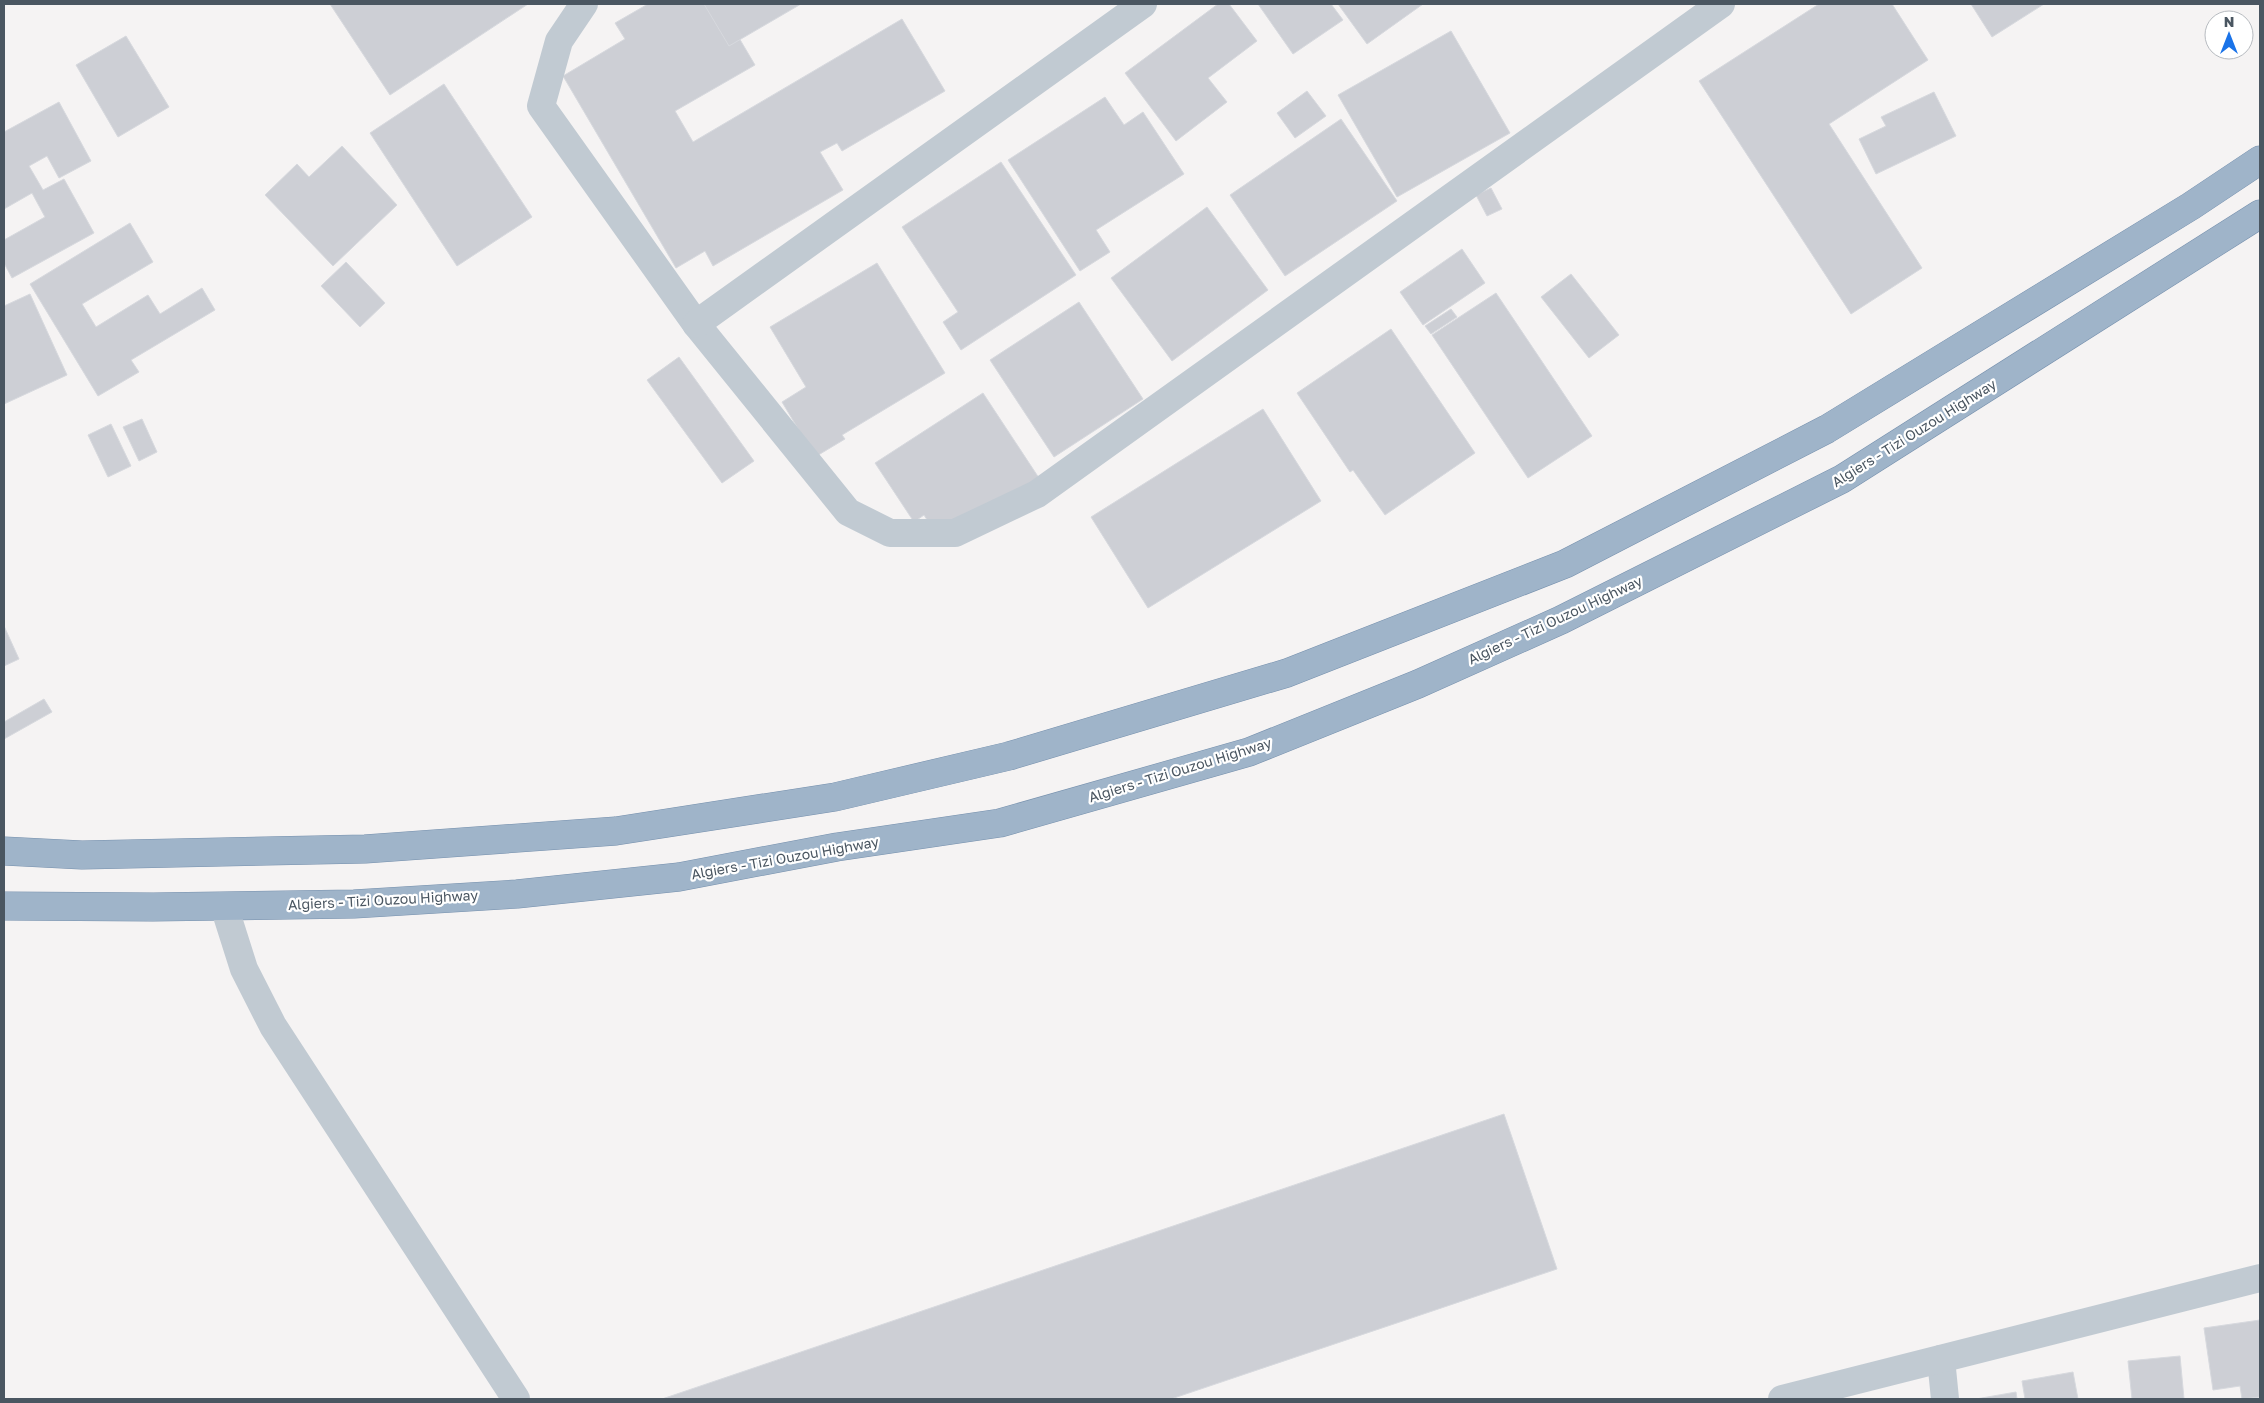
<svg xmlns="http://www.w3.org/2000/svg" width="2264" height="1403" font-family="'Golos Text',sans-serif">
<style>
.building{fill:#cdcfd5;stroke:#d7d9de}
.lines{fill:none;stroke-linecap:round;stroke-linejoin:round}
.trunk-casing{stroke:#7690ad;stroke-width:29}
.minor{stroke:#c1cad2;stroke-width:28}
.trunk{stroke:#9fb4c9;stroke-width:28}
.labels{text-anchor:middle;stroke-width:4.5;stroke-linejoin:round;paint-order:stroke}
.street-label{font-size:14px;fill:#4a5661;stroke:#fff}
</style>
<rect width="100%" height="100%" fill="#f5f3f3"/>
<g class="building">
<path d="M330,4h198l-138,91z"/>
<path d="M648,4h71l36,61 -80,46 18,31 209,-123 43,72 -103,60 -5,-8 -17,9 23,38 -130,76 -8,-15 -29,17 -113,-192 62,-37 -10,-16z"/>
<path d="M704,4h97l-72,42z"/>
<path d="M1218,4h11l28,37 -49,37 19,24 -51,39 -51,-68z"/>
<path d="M1258,4h73l12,16 -50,34z"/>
<path d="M1338,4h85l-56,40z"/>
<path d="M1819,4h73l36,56 -99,64 93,144 -71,46 -152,-233z"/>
<path d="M1971,4h73l-52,33z"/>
<path d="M1451,31l59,102 -113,64 -59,-102z"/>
<path d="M126,36l43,71 -51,30 -42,-72z"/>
<path d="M444,84l88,133 -75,49 -87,-133z"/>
<path d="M1307,91l19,25 -31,22 -18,-25z"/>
<path d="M1934,92l22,44 -80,38 -17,-35 27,-13 -5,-9z"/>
<path d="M1105,97l19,28 19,-13 41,62 -88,56 14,22 -30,19 -72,-111z"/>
<path d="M59,102l32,59 -32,17 -12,-22 -18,10 14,24 21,-11 30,54 -82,45 -8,-15v-23l41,-23 -13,-24 -28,16v-77z"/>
<path d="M1341,119l56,82 -112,75 -55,-81z"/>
<path d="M342,146l55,59 -64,61 -68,-71 32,-31 12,13z"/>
<path d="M1001,162l75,113 -115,75 -18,-28 15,-10 -56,-85z"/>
<path d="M1491,188l11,21 -15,7 -11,-21z"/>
<path d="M1207,207l61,83 -96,71 -61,-83z"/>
<path d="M130,223l23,39 -71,42 14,23 52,-32 12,19 42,-26 13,22 -84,50 8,12 -41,24 -68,-112z"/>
<path d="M1462,249l23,34 -62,42 -23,-33z"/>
<path d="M346,262l39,41 -25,24 -39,-41z"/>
<path d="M877,263l68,110 -103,62 3,4 -30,18 -33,-55 24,-15 -36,-60z"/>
<path d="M1571,274l48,61 -30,23 -48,-61z"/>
<path d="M1496,293l96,143 -64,42 -96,-143z"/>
<path d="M30,294l37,81 -63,29v-98z"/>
<path d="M1079,302l64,97 -89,58 -64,-97z"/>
<path d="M1451,309l6,8 -26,17 -6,-8z"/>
<path d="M1391,329l84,124 -90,62 -32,-45 -3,2 -53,-79z"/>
<path d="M679,357l75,104 -32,22 -75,-103z"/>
<path d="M983,393l56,85 -98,64 -17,-27 -10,7 -39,-59z"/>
<path d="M1263,409l58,92 -173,107 -57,-91z"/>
<path d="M142,419l15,33 -18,9 -16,-34z"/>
<path d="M111,424l20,42 -23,11 -20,-42z"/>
<path d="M4,626l15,33 -15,7z"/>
<path d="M44,699l8,13 -48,27v-17z"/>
<path d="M1504,1114l53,155 -386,130h-509z"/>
<path d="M2260,1320v77l-18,2 -2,-13 -27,4 -9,-62z"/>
<path d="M2180,1356l4,43h-52l-4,-38z"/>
<path d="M2073,1372l5,27h-53l-3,-18z"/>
<path d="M2016,1392l1,7h-41z"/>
</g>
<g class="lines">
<defs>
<g id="trunk">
<path d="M4,851l78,4 283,-6 251,-18 219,-34 174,-41 278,-83 278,-109 262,-135 364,-223 69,-46"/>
<path d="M4,906l149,1 201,-3 163,-10 162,-17 158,-30 163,-24 249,-71 169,-68 143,-64 281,-141 418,-265"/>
</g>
</defs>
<use href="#trunk" class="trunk-casing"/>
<g class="minor">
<path d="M584,4l-25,37 -18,65 155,218 152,188 42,21h65l82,-39 684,-490"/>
<path d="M696,324l447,-320"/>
<path d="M224,906l20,63 29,57 243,373"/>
<path d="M1941,1359l4,40"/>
<path d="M1782,1399l478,-121"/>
</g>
<use href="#trunk" class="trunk"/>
</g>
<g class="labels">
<g class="street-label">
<text transform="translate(1914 433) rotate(-32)" y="5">Algiers - Tizi Ouzou Highway</text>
<text transform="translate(1555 620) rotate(-25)" y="5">Algiers - Tizi Ouzou Highway</text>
<text transform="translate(1180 770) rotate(-17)" y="5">Algiers - Tizi Ouzou Highway</text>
<text transform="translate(785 858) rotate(-10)" y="5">Algiers - Tizi Ouzou Highway</text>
<text transform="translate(383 900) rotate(-3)" y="5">Algiers - Tizi Ouzou Highway</text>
</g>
</g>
<rect width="2264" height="1403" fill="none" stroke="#4a5661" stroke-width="10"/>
<g transform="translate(2229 35)"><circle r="24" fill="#ffffff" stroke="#b7bbc0"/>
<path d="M0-4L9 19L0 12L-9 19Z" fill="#1a73e8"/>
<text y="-8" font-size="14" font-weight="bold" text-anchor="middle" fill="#4a5661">N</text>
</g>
</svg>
